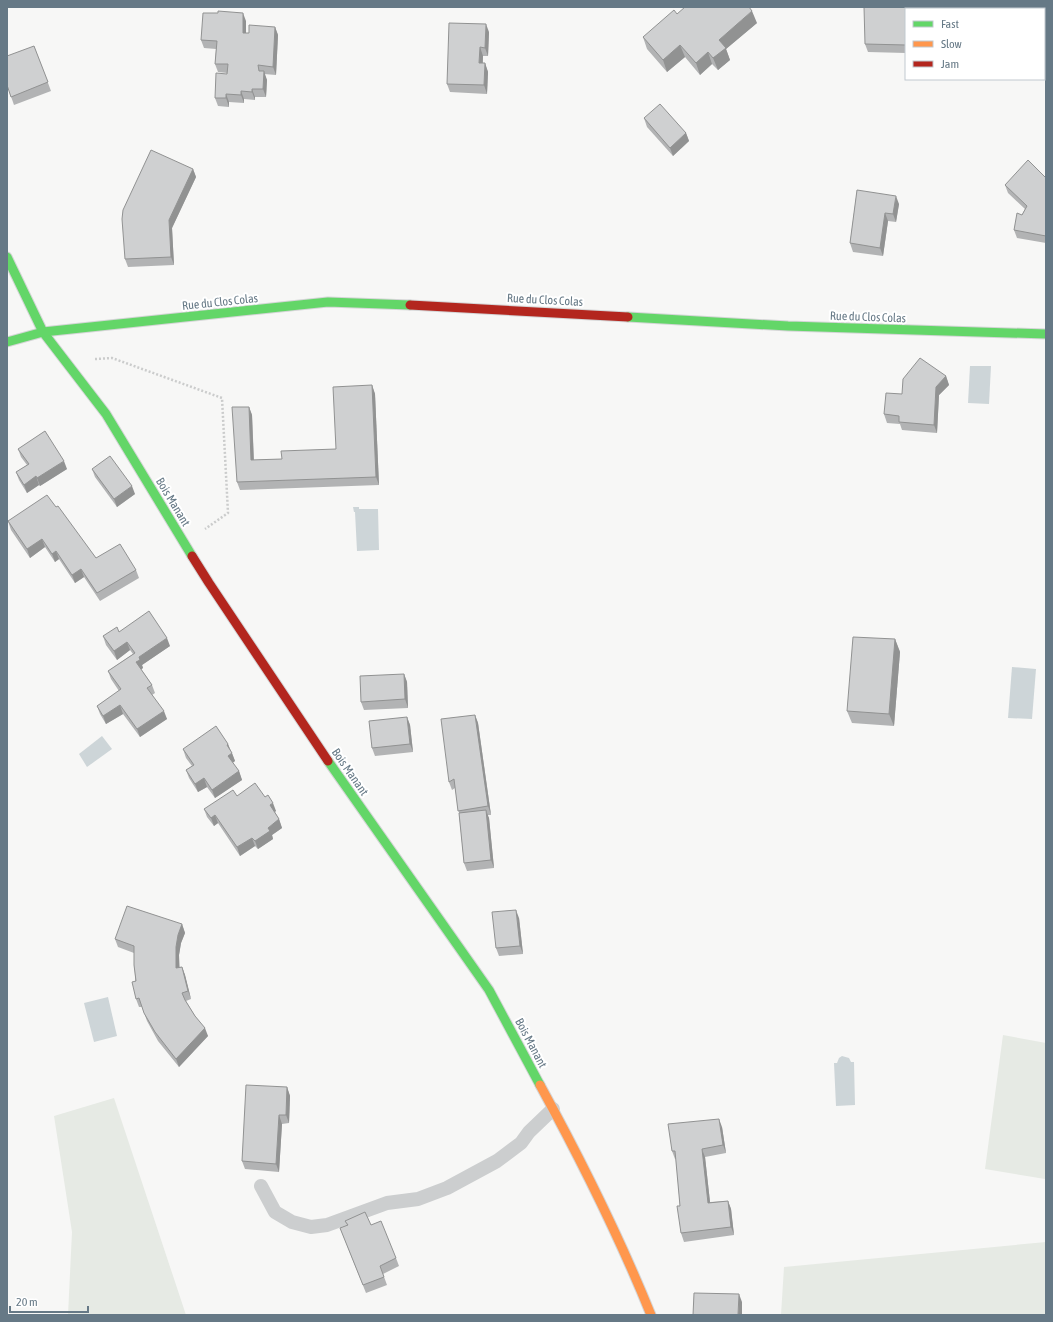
<svg xmlns="http://www.w3.org/2000/svg" width="1053" height="1322" font-family="'Asap Condensed',sans-serif">
<style>
.green{fill:#e6eae4}
.water{fill:#cdd5d8}
.lines{fill:none;stroke-linecap:round;stroke-linejoin:round}
.fast-casing{stroke:#d4d5d6;stroke-width:11}
.slow-casing{stroke:#d4d5d6;stroke-width:11}
.jam-casing{stroke:#d4d5d6;stroke-width:11}
.path{stroke:#cbcccc;stroke-width:2.5;stroke-dasharray:2 2;stroke-linecap:butt}
.lane{stroke:#cccecf;stroke-width:14}
.fast{stroke:#63d668;stroke-width:9}
.slow{stroke:#ff974d;stroke-width:9}
.jam{stroke:#b3261e;stroke-width:9}
.wall{fill:#b2b3b4}
.shaded-wall{fill:#919292}
.building{fill:#cfd0d1;stroke:#919292}
.labels{text-anchor:middle;stroke-width:4;stroke-linejoin:round;paint-order:stroke}
.street-label{font-size:12px;fill:#667986;stroke:#fff}
</style>
<rect width="100%" height="100%" fill="#f7f7f6"/>
<g class="green">
<path d="M1003,1035l43,8 -1,136 -60,-10z"/>
<path d="M114,1098l72,217h-118l4,-83 -18,-116z"/>
<path d="M1046,1242v73h-265l3,-48z"/>
</g>
<g class="water">
<path d="M970,366h21l-2,38 -21,-1z"/>
<path d="M353,507h6v2h19l1,41 -22,1 -2,-39h-1z"/>
<path d="M1012,667l24,2 -4,50 -24,-1z"/>
<path d="M102,736l10,13 -25,18 -8,-13z"/>
<path d="M108,997l9,39 -23,6 -10,-39z"/>
<path d="M842,1056l7,2 2,4h3l1,43 -19,1 -2,-43h3l2,-5z"/>
</g>
<g class="lines">
<defs>
<g id="fast">
<path d="M7,257l36,75 63,82 86,142"/>
<path d="M628,317l160,9 258,8"/>
<path d="M7,342l36,-10 285,-30 82,3"/>
<path d="M328,761l161,229 51,95"/>
</g>
<path id="slow" d="M540,1085c41,75 79,151 111,230"/>
<g id="jam">
<path d="M410,305l218,12"/>
<path d="M192,556l17,27 119,178"/>
</g>
</defs>
<use href="#fast" class="fast-casing"/>
<use href="#slow" class="slow-casing"/>
<use href="#jam" class="jam-casing"/>
<path class="path" d="M95,359l17,-1 110,40 6,115 -23,16"/>
<path class="lane" d="M261,1186l14,26 17,10 19,5 16,-2 60,-22 31,-4 29,-11 50,-27 24,-18 8,-11 24,-23"/>
<use href="#fast" class="fast"/>
<use href="#slow" class="slow"/>
<use href="#jam" class="jam"/>
</g>
<g class="wall">
<path d="M906,9v44l-38,-1 -3,-8z"/>
<path d="M677,14l80,9 -31,26 4,11 -12,10 -6,-6 -12,11 -15,-18 -18,15 -20,-23 -4,-12z"/>
<path d="M246,21v12h3l26,-6 3,8 -2,40 -12,-1 3,6 -1,17h-11v3l-11,-1v4l-15,-1v5l-11,-1 -3,-8 12,-25 -9,-1 -3,-8 1,-15 -12,-1 -3,-8z"/>
<path d="M489,32l-1,24h-5v7h2l3,9 -1,22 -37,-2 -3,-8z"/>
<path d="M34,46l17,45 -37,14 -7,-20z"/>
<path d="M644,118l42,15 3,8 -16,15 -26,-29z"/>
<path d="M193,169l3,8 -24,51 2,37 -46,2 -3,-8z"/>
<path d="M1046,178v65l-29,-5 -3,-8 11,-21 -17,-16 -3,-8z"/>
<path d="M857,190l42,14 -3,18 -8,-1 -5,35 -30,-4 -3,-9z"/>
<path d="M946,376l3,9 -10,10 -2,38 -35,-3 -2,-6 -13,-1 -3,-9z"/>
<path d="M372,385l3,9 4,91 -139,5 -3,-8 12,-75 3,8 2,45 28,-1 54,-10z"/>
<path d="M18,449l49,20 -27,17 -1,-1 -12,8 -8,-13 -3,-8 11,-7 -6,-8z"/>
<path d="M92,469l43,25 -18,13 -22,-30z"/>
<path d="M56,507l40,51 40,12 3,8 -39,23 -16,-24 -9,6 -16,-24 -4,3 -10,-15 -15,11 -19,-28 -3,-9z"/>
<path d="M119,632l51,14 -28,19 1,3 -2,1 11,16 3,8 -3,2 15,24 -27,18 -17,-23 -17,10 -6,-10 -3,-8 22,-15 -8,-12 -3,-8 25,-17 -3,-4 -13,10 -11,-15 -3,-9z"/>
<path d="M895,639l5,13 -6,74 -42,-3 -5,-12z"/>
<path d="M404,674l3,8 1,26 -44,2 -3,-8z"/>
<path d="M475,715l3,8 13,92h-4l2,3 5,50 -27,3 -3,-8 -5,-50 -4,-25 -3,2 -3,-8z"/>
<path d="M407,717l3,8 3,27 -38,4 -3,-8z"/>
<path d="M228,744l7,17 -3,2 7,8 3,9 -27,18 -8,-11 -9,5 -9,-14 -3,-8 6,-4 -6,-8 -3,-9z"/>
<path d="M237,796l28,1 11,14 -1,1 4,7 3,9 -10,7 1,4 -15,10 -3,-3 -15,10 -22,-33 -4,3 -7,-9 -3,-8z"/>
<path d="M519,918l4,36 -24,2 -3,-8z"/>
<path d="M182,924l3,9 -4,10 -2,12v12h3l3,8 6,24 -5,2 9,15 13,20 -29,31 -21,-26 -11,-20 -5,-14h-3l-3,-8 -2,-46 -16,-6 -3,-8z"/>
<path d="M287,1087l3,9 -1,27 -7,1 -3,48 -34,-3 -3,-8z"/>
<path d="M722,1127l4,26 -21,4 5,45 18,-1 3,8 3,26 -50,7 -3,-9 -1,-27 -4,-47h-1l-3,-8z"/>
<path d="M345,1221l26,4 25,33 3,8 -16,8 4,11 -21,8 -26,-65 7,-3z"/>
</g>
<g class="shaded-wall">
<rect x="951" y="7" width="3" height="2"/>
<path d="M752,11l5,12 -31,26 4,11 -12,10 -5,-12 6,-18z"/>
<path d="M243,13l3,8v20l-3,-8z"/>
<path d="M486,24l3,8 -1,24 -3,-8z"/>
<path d="M275,27l3,8 -2,40 -3,-8z"/>
<path d="M680,45l5,12 -18,15 -4,-12z"/>
<path d="M480,47l3,9 -1,15 -3,-8z"/>
<path d="M708,52l4,12 -12,11 -4,-12z"/>
<path d="M485,63l3,9 -1,22 -3,-9z"/>
<path d="M264,71l3,9 -1,17 -3,-8z"/>
<path d="M252,89l3,8v3l-3,-8z"/>
<path d="M241,91l3,8v4l-3,-8z"/>
<path d="M226,94l3,8v5l-3,-9z"/>
<path d="M686,133l3,8 -16,15 -3,-8z"/>
<path d="M193,169l3,8 -24,51 2,37 -3,-8 -2,-37z"/>
<path d="M896,196l3,8 -3,18 -3,-8z"/>
<path d="M885,213l3,8 -5,35 -3,-8z"/>
<path d="M946,376l3,9 -10,10 -2,38 -3,-8 2,-38z"/>
<path d="M372,385l3,9 4,91 -3,-8z"/>
<path d="M249,407l3,8 2,53 -3,-8z"/>
<path d="M64,461l3,8 -27,17 -3,-8z"/>
<path d="M36,476l3,9 -12,8 -3,-8z"/>
<path d="M132,486l3,8 -18,13 -3,-8z"/>
<path d="M42,539l3,8 -15,11 -3,-9z"/>
<path d="M56,551l3,8 -4,3 -3,-8z"/>
<path d="M81,569l3,8 -9,6 -3,-8z"/>
<path d="M167,638l3,8 -28,19 1,3 -4,3 -3,-9 3,-5z"/>
<path d="M895,639l5,13 -6,74 -5,-12z"/>
<path d="M127,642l3,8 -13,10 -3,-9z"/>
<path d="M404,674l3,8 1,26 -3,-9z"/>
<path d="M120,705l3,9 -17,10 -3,-8z"/>
<path d="M164,711l3,8 -27,18 -3,-8z"/>
<path d="M475,715l3,8 13,92 -3,-9z"/>
<path d="M407,717l3,8 3,27 -3,-8z"/>
<path d="M228,744l3,8 -4,-7z"/>
<path d="M232,753l3,8 -4,3 -3,-8z"/>
<path d="M239,771l3,9 -27,18 -3,-8z"/>
<path d="M204,778l3,9 -9,5 -3,-8z"/>
<path d="M273,803l3,8 -3,2 -3,-8z"/>
<path d="M486,810l3,8 5,50 -3,-8z"/>
<path d="M215,815l3,8 -4,3 -3,-8z"/>
<path d="M279,819l3,9 -10,7 1,4 -15,10 -3,-8 13,-13z"/>
<path d="M252,838l3,8 -15,10 -3,-9z"/>
<path d="M516,910l3,8 4,36 -3,-8z"/>
<path d="M182,924l3,9 -4,10 -2,12 1,21 -4,-8v-21l2,-12z"/>
<path d="M182,967l3,8 6,24 -3,-8z"/>
<path d="M205,1028l3,8 -29,31 -3,-8z"/>
<path d="M287,1087l3,9 -1,27 -3,-8z"/>
<path d="M279,1115l3,9 -3,48 -3,-8z"/>
<path d="M719,1119l3,8 4,26 -3,-8z"/>
<path d="M702,1149l3,8 6,54 -3,-8z"/>
<path d="M728,1201l3,8 3,26 -3,-8z"/>
<path d="M739,1294l3,8v13h-4z"/>
</g>
<g class="building">
<path d="M685,7h64l3,4 -33,29 7,8 -13,10 -5,-6 -12,11 -16,-18 -17,15 -20,-23 31,-27 3,4z"/>
<path d="M864,7h87v2h-45v36l-41,-1z"/>
<path d="M218,11l25,2v20h6v-8l26,2 -2,40 -15,-2 1,6h5l-1,18h-11v3l-11,-1v4l-15,-1v4h-11l1,-25 11,1 1,-10h-13l2,-23 -16,-1 2,-27h15z"/>
<path d="M449,23l37,1 -1,24 -5,-1 -1,16h6l-1,22 -37,-1z"/>
<path d="M34,46l14,36 -37,15 -4,-12v-29z"/>
<path d="M660,104l26,29 -16,15 -26,-30z"/>
<path d="M151,150l42,19 -24,51 2,37 -46,2 -3,-40 1,-9z"/>
<path d="M1028,160l18,18v58l-32,-6 3,-17 5,2 5,-9 -22,-21z"/>
<path d="M857,190l39,6 -3,18 -8,-1 -5,35 -30,-5z"/>
<path d="M920,358l26,18 -10,11 -2,38 -35,-3v-6l-15,-2 2,-21 16,1 1,-15z"/>
<path d="M372,385l4,92 -139,5 -5,-75h17l2,53 31,-1 -1,-8 55,-2 -3,-62z"/>
<path d="M45,431l19,30 -27,17 -1,-2 -12,9 -8,-13 13,-8 -11,-15z"/>
<path d="M110,456l22,30 -18,13 -22,-30z"/>
<path d="M47,495l9,12 2,-1 38,52 24,-14 16,26 -39,23 -16,-24 -9,6 -16,-24 -4,3 -10,-15 -15,10 -19,-28z"/>
<path d="M149,611l18,27 -28,19 1,3 -4,2 16,23 -5,3 17,23 -27,18 -17,-24 -17,11 -6,-10 24,-17 -13,-18 27,-18 -8,-11 -13,9 -11,-15 14,-9 2,5z"/>
<path d="M853,637l42,2 -6,75 -42,-3z"/>
<path d="M404,674l1,25 -44,3 -1,-26z"/>
<path d="M475,715l13,91 -30,5 -4,-32 -5,3 -8,-63z"/>
<path d="M407,717l3,27 -38,4 -3,-27z"/>
<path d="M216,726l12,18 -1,1 5,8 -4,3 11,15 -27,19 -8,-12 -9,6 -9,-14 8,-5 -11,-16z"/>
<path d="M255,783l10,14 3,-2 5,8 -3,2 9,14 -11,9 2,3 -15,10 -3,-3 -15,9 -22,-32 -4,3 -7,-9 29,-19 4,6z"/>
<path d="M486,810l5,50 -27,3 -5,-50z"/>
<path d="M127,906l55,18 -4,11 -2,12v21l6,-1 6,24 -6,2 3,7 10,16 10,12 -29,31 -21,-27 -11,-19 -5,-15 -3,1 -4,-17 4,-1 -2,-16v-19l-19,-7z"/>
<path d="M516,910l4,36 -24,2 -4,-36z"/>
<path d="M246,1085l41,2 -1,28h-7l-3,49 -34,-3z"/>
<path d="M719,1119l4,26 -21,4 6,54 20,-2 3,26 -50,6 -4,-27h3l-5,-55h-3l-4,-27z"/>
<path d="M365,1212l6,13 10,-4 15,37 -16,8 4,11 -21,8 -23,-57 8,-3 -3,-4z"/>
<path d="M694,1293l45,1 -1,21h-45z"/>
</g>
<g class="labels">
<g class="street-label">
<text transform="translate(545 300) rotate(3)" y="4">Rue du Clos Colas</text>
<text transform="translate(220 302) rotate(-6)" y="4">Rue du Clos Colas</text>
<text transform="translate(868 317) rotate(2)" y="4">Rue du Clos Colas</text>
<text transform="translate(173 502) rotate(59)" y="4">Bois Manant</text>
<text transform="translate(350 772) rotate(55)" y="4">Bois Manant</text>
<text transform="translate(531 1043) rotate(62)" y="4">Bois Manant</text>
</g>
</g>
<rect width="1053" height="1322" fill="none" stroke="#667986" stroke-width="16"/>
<rect x="905" y="8" width="140" height="72" fill="#ffffff" stroke="#c2c9cf"/>
<rect x="913" y="21" width="20" height="6" fill="#63d668" stroke="#c2c9cf"/>
<text x="941" y="28" font-size="12" fill="#667986">Fast</text>
<rect x="913" y="41" width="20" height="6" fill="#ff974d" stroke="#c2c9cf"/>
<text x="941" y="48" font-size="12" fill="#667986">Slow</text>
<rect x="913" y="61" width="20" height="6" fill="#b3261e" stroke="#c2c9cf"/>
<text x="941" y="68" font-size="12" fill="#667986">Jam</text>
<path d="M10 1306v6h78v-6" fill="none" stroke="#667986" stroke-width="2"/>
<text x="16" y="1306" font-size="12" fill="#667986" stroke="#ffffff" stroke-width="3" paint-order="stroke">20 m</text>
</svg>
